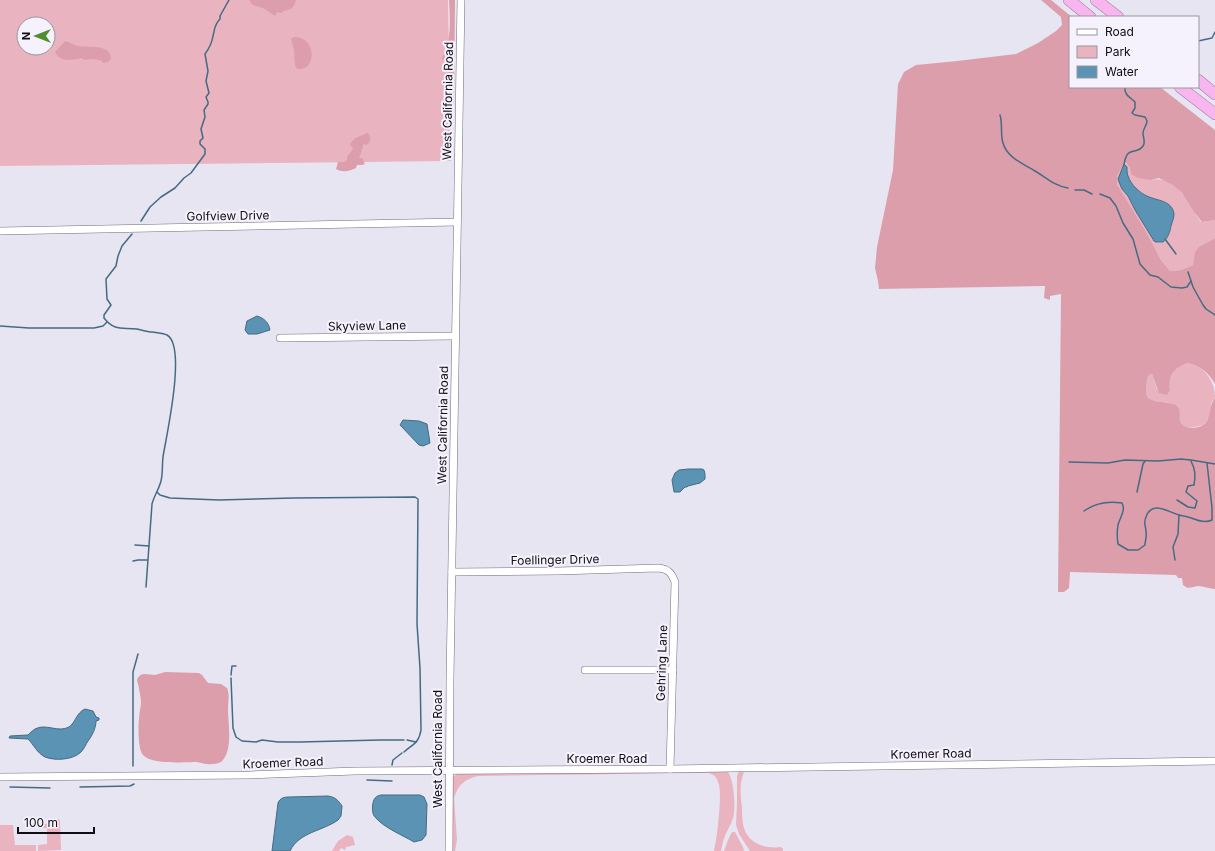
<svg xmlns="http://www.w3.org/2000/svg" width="1215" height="851" font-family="Inter,sans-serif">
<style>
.green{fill:#eab3c0;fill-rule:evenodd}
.forest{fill:#dd9eac}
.water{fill:#5a93b3;stroke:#446b83}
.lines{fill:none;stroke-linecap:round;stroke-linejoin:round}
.stream{stroke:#446b83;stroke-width:1.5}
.minor-casing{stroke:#716d79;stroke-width:8}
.highway-casing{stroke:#a67ba1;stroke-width:12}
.minor{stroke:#fff;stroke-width:7}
.highway{stroke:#f7b6ee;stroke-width:11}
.labels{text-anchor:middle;stroke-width:4;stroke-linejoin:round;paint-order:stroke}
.street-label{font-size:12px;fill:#0f0d12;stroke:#f5f2fd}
</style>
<rect width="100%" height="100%" fill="#e8e5f2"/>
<g class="green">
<path d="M0,0h448l3,161 -451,5zM24,24h24v24h-24z"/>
<path d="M1124,162l27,18c26,-6 38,26 50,42l14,-2v18l-15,8 -7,19 -12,5 -11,1 -9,-11 -14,-27 -30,-49v-8zM1124,165l3,2c0,3 0,7 1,10 4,8 12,16 20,19 12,6 18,3 25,16 -1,12 -1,25 -13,31l-6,-2 -19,-31 -7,-14 -7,-10z"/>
<path d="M1188,363c15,3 27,17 27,34 -1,4 -1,1 -3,5 -2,3 0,6 -1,9 -1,6 -4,10 -8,14 -7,2 -21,6 -23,-5 -2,-7 0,-9 -5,-16l-20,-3 -7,-3 -2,-5 1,-14 2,-4 3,-1 5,15 13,1c-2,-15 4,-22 18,-27z"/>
<path d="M739,771h5c-1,4 -2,8 -3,12 -1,8 0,17 1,25 0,8 0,17 4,25 7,12 22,16 35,14l2,2v2h-33l-11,-17 -3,-9 1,-22v-27z"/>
<path d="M728,772c6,8 8,36 5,46 -2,7 -6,12 -8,18 -2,4 -3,10 -4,15h-7c3,-13 8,-54 5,-66 -1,-3 -2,-6 -4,-9l-6,-3h-15l-216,3c-13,3 -20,9 -24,22l3,42 -2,11h-4l2,-74 4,-3z"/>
<path d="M57,819h2l1,2 1,29 -23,1v-6l9,-1v-16h-8l-1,-4h19z"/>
<path d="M0,825h13l2,20h21v6h-36z"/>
<path d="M732,832h3l8,15 1,4h-20l4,-11z"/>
<path d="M347,835l6,2 2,8 -9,2 -1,3 -4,-2 -2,3h-7l6,-10z"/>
</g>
<g class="forest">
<path d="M249,0h47c-2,8 -5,10 -13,11l-1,2 -5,-1 -2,4 -10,-7 -12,-4z"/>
<path d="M449,0h6l-1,104 -3,1 -3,-9 3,-9 -4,-23 -5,-6c10,-16 8,-39 7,-58z"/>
<path d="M1041,0h10l21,17h-2v70h90l55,43v90l-13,2 -8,-10 -12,-19 -9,-8 -14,-7 -8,2 -13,-2 -7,-4 -1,-7 -5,-5 -8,14v8l30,49 14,27 9,11 11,-1 12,-5 2,-13 5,-6 15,-8v146c-6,-11 -15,-18 -27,-21 -14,5 -20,12 -18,27l-3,5 -8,-2 -7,-19 -3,1 -2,4 -1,14 2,5 7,3 20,3c1,1 4,4 4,5 2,5 -1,11 3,15 2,3 8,4 11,4 22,-2 13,-19 22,-30v191c-5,0 -12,-3 -17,-3 -7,1 -9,4 -15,-1l-1,-7h-4l-2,-3 -106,-3 -1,16 -5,4h-6l3,-298 -11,2v4l-6,-2 1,-12 -166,3 -1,-8 -3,-13 2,-21 16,-77 5,-86 6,-12 12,-7 41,-4 59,-7 22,-11 18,-12 6,-6 -1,-8z"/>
<path d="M295,37c22,0 22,35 2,32l-2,-4 -1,-15 -3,-11 1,-1z"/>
<path d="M65,41c5,1 8,4 13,5 10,2 33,-3 33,13l-3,3 -6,1v-2l-8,-2 -10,1 -2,-2c-10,2 -22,5 -27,-6z"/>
<path d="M367,133l2,1c2,4 2,10 -4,11l-2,-2v4l-4,11h3l3,6 -3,1h-5l-1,3c-6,3 -13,5 -20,1l2,-7h6l3,-2v-3l6,-8 -3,-5c7,-9 8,-6 17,-11z"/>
<path d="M165,672l34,1 3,2 6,8 13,1 6,4c3,7 1,13 1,21 0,14 5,38 -5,51 -2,3 -7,4 -11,4 -5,1 -10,-1 -15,-2 -12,0 -46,3 -54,-7 -5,-5 -5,-28 -4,-36 0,-6 2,-12 2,-18 -1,-7 -2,-14 -4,-21 3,-9 11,-5 18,-5 3,-1 7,-2 10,-3z"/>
</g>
<g class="water">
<path d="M1124,164l3,3c0,3 0,7 1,9 3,9 12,17 19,20 10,5 25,4 27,18 0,4 -2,8 -3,12 -1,6 -3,12 -8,16h-7l-2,-1 -19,-31 -7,-14 -6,-7 -3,-7 -1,-3z"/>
<path d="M257,316c7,2 12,7 13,14l-13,4h-9l-3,-4 2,-9z"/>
<path d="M403,420l16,1 8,3 3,19 -7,3 -4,-1 -19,-20z"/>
<path d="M688,469h14l2,1 1,4v5l-5,4 -12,3 -1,1h-2l-5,5h-6l-2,-12 3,-7 4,-3z"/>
<path d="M85,709l8,2 3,6 3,1v2l-3,1c0,7 -4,15 -8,20 -2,3 -4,8 -7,11 -8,8 -26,9 -36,5 -8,-4 -11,-12 -17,-18l-19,-1 1,-2 18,-1c2,-2 4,-4 7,-6 11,-6 23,4 34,-2 7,-5 7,-14 16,-18z"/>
<path d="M381,795h39l4,2 3,7 -1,31 -4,5 -8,2c-10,-6 -31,-15 -38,-24 -4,-3 -4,-10 -3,-15 1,-5 3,-7 8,-8z"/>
<path d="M328,796c7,1 10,4 14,10l-1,10 -3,4c-15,11 -39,12 -48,31h-18l6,-48c2,-5 6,-6 11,-6z"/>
</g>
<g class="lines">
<g class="stream">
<path d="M1198,41l14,-3 3,-6"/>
<path d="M1000,115c3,10 0,19 3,28 4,15 21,21 32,28 12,7 20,15 33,17"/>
<path d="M1124,165c3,-21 12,-9 19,-19 3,-4 0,-8 0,-13 0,-4 4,-8 4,-12l-2,-4 -10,-2 -3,-2 3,-5v-6c-5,-5 -11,-7 -10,-15"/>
<path d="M1075,190h9l8,4"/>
<path d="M1100,194l10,4 6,8 7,17 10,16 7,25 10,11 8,2 13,10 11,1 5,-1 4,-6"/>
<path d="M141,221l9,-14 11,-10 14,-9 9,-10 7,-5 14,-19v-5l-5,-5v-3l3,-3 -2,-9 4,-12 -1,-7 4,-6v-2l-2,-5 3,-4 -3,-12 2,-10 -3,-17c3,-4 7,-12 8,-18 2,-7 1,-11 7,-17v-3l9,-16"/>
<path d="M132,234l-10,12 -4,10 -2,10 -10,13 1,20 4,6 -7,10v3c11,14 19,9 33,11 5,1 10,3 15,3 5,1 11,1 15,3 20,11 -1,102 -4,122 -1,8 0,16 -2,24 -2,8 -7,15 -9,23l-6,83"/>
<path d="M1165,239l11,15"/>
<path d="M1188,272l5,15 10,18 3,4 9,6"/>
<path d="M0,326l29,2h65l9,-2 4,-4"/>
<path d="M1069,462l39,1 17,-3 33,1 23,-2 10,1 24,4"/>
<path d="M157,492l3,3 10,3 49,2 74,-2 122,-1 3,2 -1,125 3,44 1,62c-2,13 -8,14 -17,22"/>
<path d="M1137,492l6,-28 2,-3"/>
<path d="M1177,500l11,7 7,1 2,-7 -11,-9 2,-6 6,-1c2,-10 1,-16 -3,-24"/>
<path d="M1084,511c11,-8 25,-10 38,-8 4,8 -2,14 -4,22 -1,6 -1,13 0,19l10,6h10l7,-5c0,-4 2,-9 1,-13 0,-6 -3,-9 0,-15 6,-17 22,-5 33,-2 3,1 6,1 9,2 8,2 15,7 24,3v-12l-5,-45"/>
<path d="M135,545l14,1"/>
<path d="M1175,560l-2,-13 5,-13 1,-19"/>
<path d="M133,561l5,-1h9"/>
<path d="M231,675l1,-9h4"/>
<path d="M231,678l2,50 3,9 6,4 14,1 6,-2 16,2h22l80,-2h24"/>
<path d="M407,740l9,2"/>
<path d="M392,765l1,-5 9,-7"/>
<path d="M133,766v-94l5,-18"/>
<path d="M367,780l25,1"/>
<path d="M10,787l40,1"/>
<path d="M80,787l50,-1 4,-2"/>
</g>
<defs>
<g id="minor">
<path d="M0,231l457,-9"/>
<path d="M280,338l175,-2"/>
<path d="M452,572l106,-1 100,-3c10,1 13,4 17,14l-5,187"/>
<path d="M585,670h88"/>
<path d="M0,777l249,-2 106,-4 315,-2 545,-8"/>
<path d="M449,851l1,-171 11,-680"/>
</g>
<g id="highway">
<path d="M1069,0l21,17"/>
<path d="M1096,0l22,17"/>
<path d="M1198,80l17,14"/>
<path d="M1180,87l35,27"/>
</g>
</defs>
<use href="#minor" class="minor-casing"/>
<use href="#highway" class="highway-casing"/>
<use href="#minor" class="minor"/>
<use href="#highway" class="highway"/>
</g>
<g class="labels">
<g class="street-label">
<text transform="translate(448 101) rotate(-89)" y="4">West California Road</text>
<text transform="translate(228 216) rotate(-1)" y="4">Golfview Drive</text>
<text transform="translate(367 326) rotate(-1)" y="4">Skyview Lane</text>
<text transform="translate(443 425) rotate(-89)" y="4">West California Road</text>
<text transform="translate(555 560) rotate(-1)" y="4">Foellinger Drive</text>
<text transform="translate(662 663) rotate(-88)" y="4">Gehring Lane</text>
<text transform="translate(438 749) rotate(-90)" y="4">West California Road</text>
<text transform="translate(931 754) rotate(-1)" y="4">Kroemer Road</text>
<text x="607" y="763">Kroemer Road</text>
<text transform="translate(283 763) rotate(-2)" y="4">Kroemer Road</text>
</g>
</g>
<rect x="1069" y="16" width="130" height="72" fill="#f5f2fd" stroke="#99969f"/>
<rect x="1077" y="29" width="20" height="6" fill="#ffffff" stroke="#99969f"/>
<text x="1105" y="36" font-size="12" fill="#0f0d12">Road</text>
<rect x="1077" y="46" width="20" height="12" fill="#eab3c0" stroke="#99969f"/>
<text x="1105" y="56" font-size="12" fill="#0f0d12">Park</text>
<rect x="1077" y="66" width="20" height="12" fill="#5a93b3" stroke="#99969f"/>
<text x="1105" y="76" font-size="12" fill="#0f0d12">Water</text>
<g transform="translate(36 36) rotate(270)"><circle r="19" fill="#f5f2fd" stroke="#99969f"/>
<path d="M0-3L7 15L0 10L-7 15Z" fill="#518e2e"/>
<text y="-6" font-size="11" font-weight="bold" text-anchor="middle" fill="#0f0d12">N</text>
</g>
<path d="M18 827v6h76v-6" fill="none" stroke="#0f0d12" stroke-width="2"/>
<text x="24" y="827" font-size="12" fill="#0f0d12" stroke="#f5f2fd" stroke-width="3" paint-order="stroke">100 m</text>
</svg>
